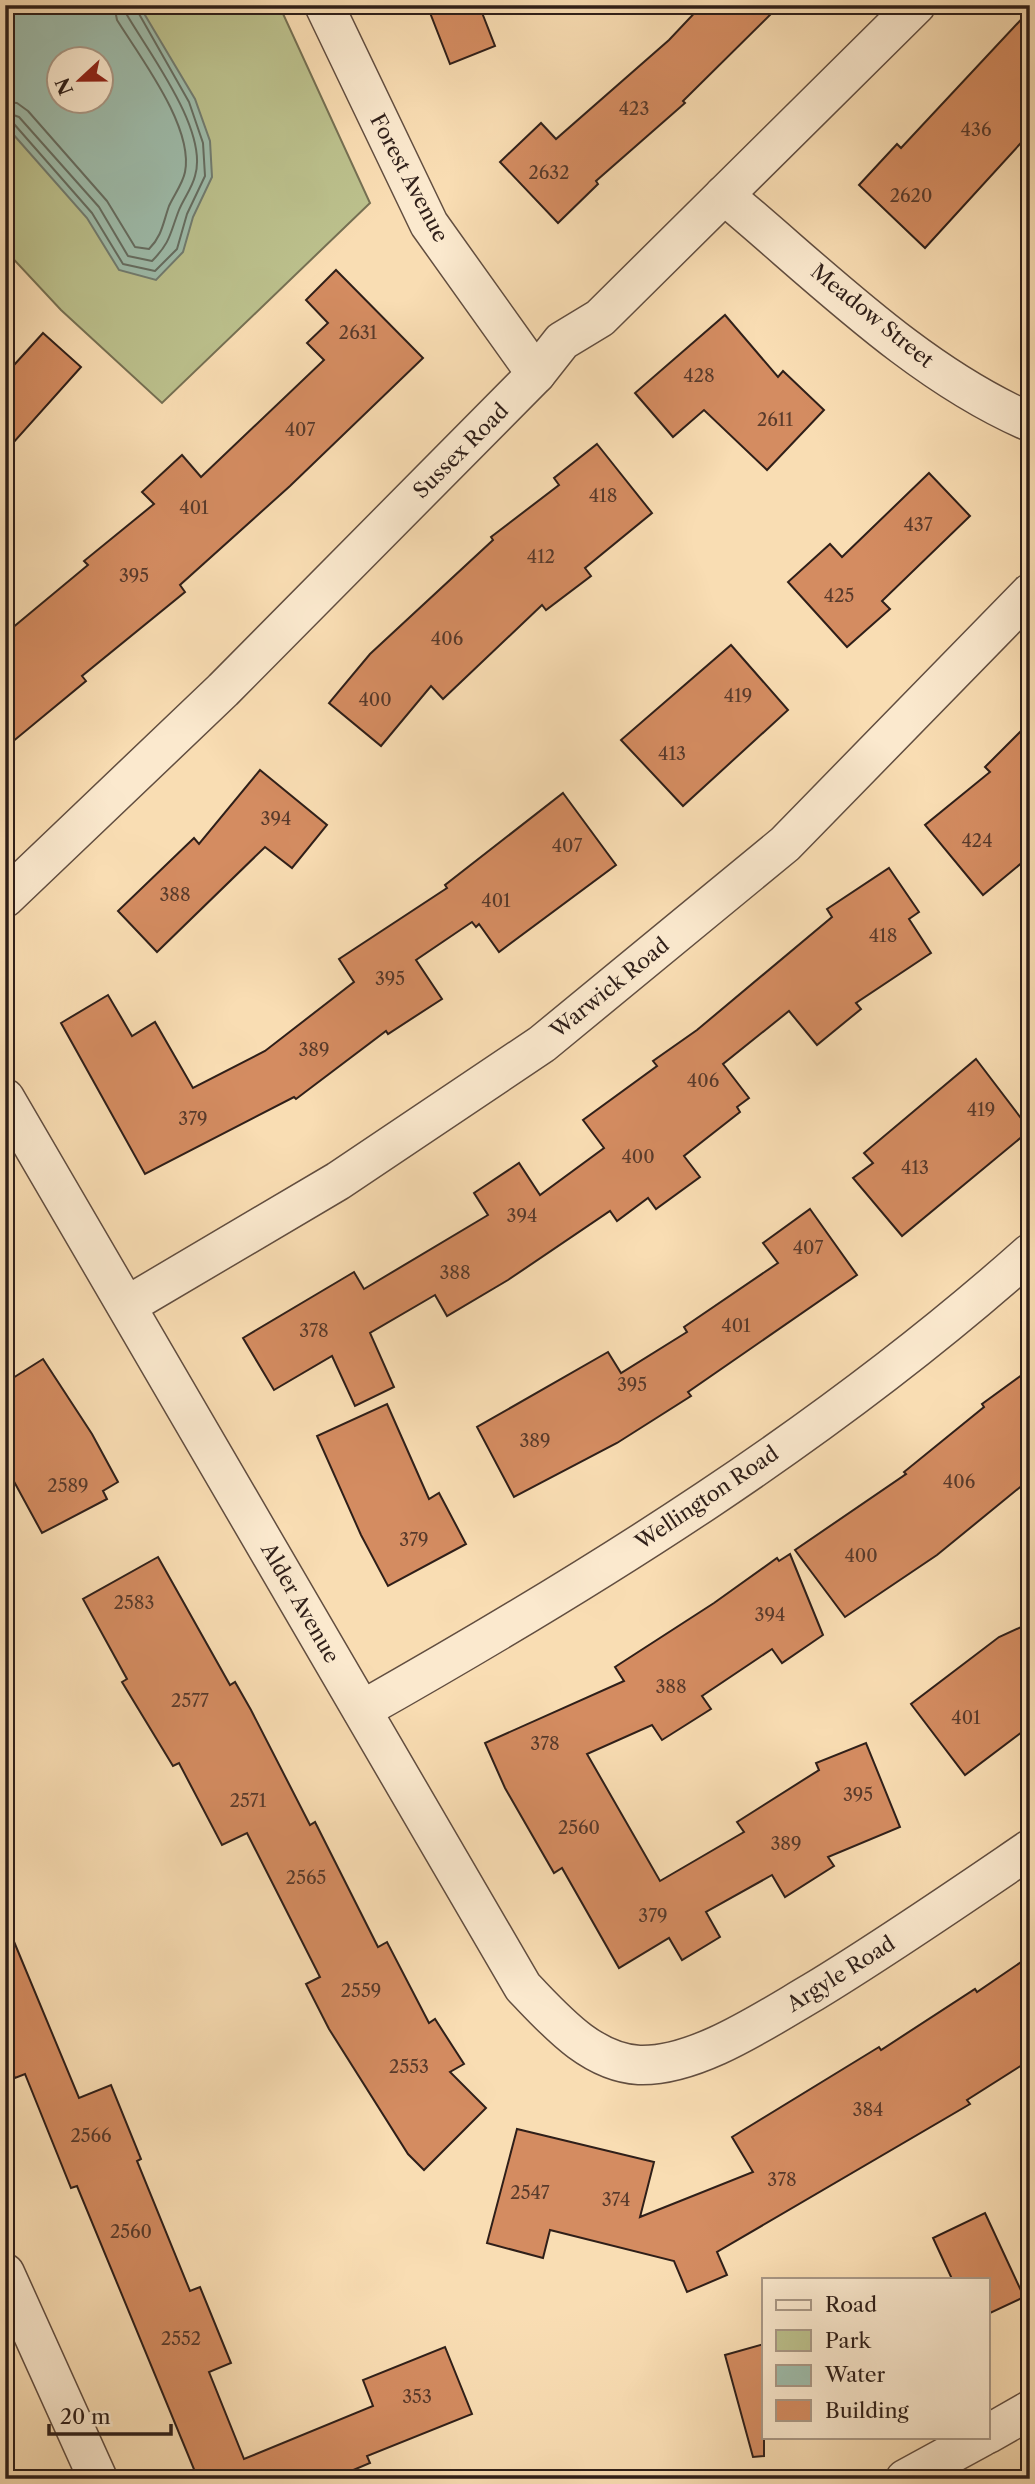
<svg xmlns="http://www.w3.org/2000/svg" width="1035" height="2484" font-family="'Libre Caslon Text',serif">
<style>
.green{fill:#bcc18d;stroke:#767053;stroke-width:2;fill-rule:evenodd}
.water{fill:#9ebcab;stroke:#727d71;stroke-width:2;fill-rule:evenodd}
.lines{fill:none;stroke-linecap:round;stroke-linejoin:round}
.shore{stroke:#666e62;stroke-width:2}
.building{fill:#d48c61;stroke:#2f1f19;stroke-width:2}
.minor-casing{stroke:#624e40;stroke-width:41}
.minor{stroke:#fbe9ce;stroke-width:38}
.labels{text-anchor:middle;stroke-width:6;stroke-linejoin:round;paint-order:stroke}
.number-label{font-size:18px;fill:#583a2b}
.street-label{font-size:21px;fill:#2f1f19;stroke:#fbe9ce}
</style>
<rect width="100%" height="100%" fill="#f9ddb3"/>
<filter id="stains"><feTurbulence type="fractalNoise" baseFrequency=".00286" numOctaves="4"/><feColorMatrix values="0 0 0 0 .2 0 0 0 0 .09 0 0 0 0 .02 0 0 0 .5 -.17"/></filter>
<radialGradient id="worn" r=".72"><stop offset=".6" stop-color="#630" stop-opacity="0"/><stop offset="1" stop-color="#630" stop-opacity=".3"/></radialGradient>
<path class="green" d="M5,5h274l91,198 -208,200 -101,-93 -56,-60zM60,60h42v42h-42z"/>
<path class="water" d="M5,5h134l56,94 15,42 2,36 -19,40 -10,35 -27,28 -37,-10 -32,-52 -82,-93zM60,60h42v42h-42z"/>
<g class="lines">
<g class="shore">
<path d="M5,102l12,1 11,8 79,90 28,46 14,2c13,-13 14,-26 20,-43 5,-11 14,-23 16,-34 9,-45 -45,-115 -68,-152l-3,-15"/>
<path d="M5,112l14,5 80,90 29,49 24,5c19,-19 18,-28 27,-51 5,-12 13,-22 16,-34 14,-45 -46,-123 -68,-161l-2,-10"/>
<path d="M5,121l9,3 78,89 31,51 32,7 22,-22 10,-35 18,-38 -2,-33 -14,-41 -55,-97"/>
</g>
</g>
<g class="building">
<path d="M427,5h52l16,41 -45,18z"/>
<path d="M702,5h78l-97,96 2,2 -89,78 2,3 -40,39 -58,-61 41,-39 15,16 113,-99z"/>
<path d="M1030,10v123l-105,115 -66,-63 38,-41 4,4z"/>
<path d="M336,270l87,88 -133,128 -110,99 5,7 -103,84 4,5 -81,67v-114l83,-69 -4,-4 70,-57 -12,-12 40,-37 19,22 123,-117 -17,-17 21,-20 -22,-23z"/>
<path d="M725,315l53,62 5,-6 41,39 -57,60 -63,-60 -31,27 -38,-44z"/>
<path d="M43,333l38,34 -76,85v-77z"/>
<path d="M597,444l55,69 -67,55 6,8 -45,34 -4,-5 -99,94 -12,-13 -50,60 -52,-43 41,-49 123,-114 -2,-3 68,-52 -5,-7z"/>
<path d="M929,473l41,43 -88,85 8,8 -43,38 -59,-65 42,-38 12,13z"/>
<path d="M731,645l57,65 -105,96 -62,-66z"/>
<path d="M1030,722v134l-47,39 -58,-70 65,-53 -5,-5z"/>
<path d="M260,770l67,55 -35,43 -27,-21 -108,105 -39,-41 76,-73 5,6z"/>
<path d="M563,793l53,72 -117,87 -20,-28 -3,3 -4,-5 -56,38 26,39 -54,35 -2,-3 -90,68 -2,-2 -149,77 -84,-151 47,-28 24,41 23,-14 38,66 72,-37 89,-69 -15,-23 108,-71 -2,-3z"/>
<path d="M889,868l30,44 -10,7 22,34 -75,50 5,6 -44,36 -28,-34 -66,53 26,34 -12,9 3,5 -56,44 16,21 -44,32 -8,-11 -31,23 -7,-10 -102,69 -61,36 -12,-21 -65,38 24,54 -39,19 -23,-50 -58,34 -31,-52 111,-66 10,17 124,-74 -14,-22 45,-30 21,32 64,-47 -21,-28 74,-54 -4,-5 44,-31 135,-113 -5,-8z"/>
<path d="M976,1059l54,71 -128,106 -49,-58 20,-15 -9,-10z"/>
<path d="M810,1209l47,66 -169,117 3,4 -74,47 -103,54 -37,-70 131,-75 13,21 66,-41 -3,-5 94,-64 -15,-20z"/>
<path d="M43,1359l49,75 26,48 -15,9 4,8 -65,34 -37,-68v-82z"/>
<path d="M1030,1369v110l-93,76 -92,62 -50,-67 111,-76 -2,-2 80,-65 -2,-3z"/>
<path d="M387,1404l42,95 10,-6 27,51 -78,42 -27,-51 -44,-99z"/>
<path d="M790,1554l33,81 -41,28 -10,-14 -70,47 9,13 -49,31 -10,-15 -65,29 73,127 84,-49 -7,-10 82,-52 -3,-7 50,-20 34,84 -72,30 6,9 -49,31 -13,-22 -66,37 14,25 -38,23 -13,-22 -50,30 -57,-100 -8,5 -49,-85 -20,-45 139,-62 -9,-14 99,-64 63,-45 2,3z"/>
<path d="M158,1557l72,128 5,-3 16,28 59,115 5,-3 63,125 9,-5 42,81 6,-4 29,45 -14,8 36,36 -62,62 -16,-16 -79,-125 -23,-45 14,-7 -73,-144 -25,12 -43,-82 -6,3 -51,-84 5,-3 -44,-80z"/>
<path d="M1030,1623v103l-65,49 -54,-71 88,-67z"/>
<path d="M5,1920l74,178 32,-13 30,74 -4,2 53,130 10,-4 31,76 -22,9 35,87 129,-53 -10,-26 82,-33 27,67 -105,42 3,7 -38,16h-134l-121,-293 -6,2 -46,-114 -10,4 -10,-25z"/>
<path d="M1030,1956v104l-63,40 3,4 -253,148 10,23 -40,17 -13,-31 -124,-31 -7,28 -56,-15 30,-114 137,33 -14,55 113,-45 -21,-35 147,-90 2,3 94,-61 2,3z"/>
<path d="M985,2213l39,84 -36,17v-35h-36l-19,-41z"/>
<path d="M764,2344v112l-11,1 -28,-102z"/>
</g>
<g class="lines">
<defs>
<g id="minor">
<path d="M324,5l105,219 107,150"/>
<path d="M724,195c95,79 192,178 306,227"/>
<path d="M5,898l218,-208 313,-316 26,-33 38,-23 316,-313"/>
<path d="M5,1098l518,889c31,32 67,75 116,78 57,2 126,-45 174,-73 74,-45 145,-94 217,-143"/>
<path d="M128,1305l210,-124 204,-137 243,-200 245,-251"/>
<path d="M362,1710c235,-133 466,-277 668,-457"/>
<path d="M5,2273l93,206"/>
<path d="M988,2434l42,-24"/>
<path d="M905,2479l77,-42"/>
</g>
</defs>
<use href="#minor" class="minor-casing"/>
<use href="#minor" class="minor"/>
</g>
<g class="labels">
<g class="number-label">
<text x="634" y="115">423</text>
<text x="976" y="136">436</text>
<text x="549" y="179">2632</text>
<text x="911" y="202">2620</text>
<text x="358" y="339">2631</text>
<text x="699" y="382">428</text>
<text x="775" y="426">2611</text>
<text x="300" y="436">407</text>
<text x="603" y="502">418</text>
<text x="194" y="514">401</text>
<text x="918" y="531">437</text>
<text x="541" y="563">412</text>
<text x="134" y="582">395</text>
<text x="839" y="602">425</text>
<text x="447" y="645">406</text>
<text x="738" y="702">419</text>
<text x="375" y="706">400</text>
<text x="672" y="760">413</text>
<text x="276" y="825">394</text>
<text x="977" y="847">424</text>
<text x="567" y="852">407</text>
<text x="175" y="901">388</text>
<text x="496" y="907">401</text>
<text x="883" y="942">418</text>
<text x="390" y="985">395</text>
<text x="314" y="1056">389</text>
<text x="703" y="1087">406</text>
<text x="981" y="1116">419</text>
<text x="193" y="1125">379</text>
<text x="638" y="1163">400</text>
<text x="915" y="1174">413</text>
<text x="522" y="1222">394</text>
<text x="808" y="1254">407</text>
<text x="455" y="1279">388</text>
<text x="736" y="1332">401</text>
<text x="314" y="1337">378</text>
<text x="632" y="1391">395</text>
<text x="535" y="1447">389</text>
<text x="959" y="1488">406</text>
<text x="68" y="1492">2589</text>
<text x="414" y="1546">379</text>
<text x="861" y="1562">400</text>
<text x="134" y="1609">2583</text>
<text x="770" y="1621">394</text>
<text x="671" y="1693">388</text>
<text x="190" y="1707">2577</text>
<text x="966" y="1724">401</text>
<text x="545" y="1750">378</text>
<text x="858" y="1801">395</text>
<text x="248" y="1807">2571</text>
<text x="579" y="1834">2560</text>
<text x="786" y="1850">389</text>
<text x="306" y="1884">2565</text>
<text x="653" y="1922">379</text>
<text x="361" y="1997">2559</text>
<text x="409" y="2073">2553</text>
<text x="868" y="2116">384</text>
<text x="91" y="2142">2566</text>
<text x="782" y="2186">378</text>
<text x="530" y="2199">2547</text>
<text x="616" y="2206">374</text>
<text x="131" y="2238">2560</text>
<text x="181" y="2345">2552</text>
<text x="417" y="2403">353</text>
</g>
<g class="street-label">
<text transform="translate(409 178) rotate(62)" y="7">Forest Avenue</text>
<text transform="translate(872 316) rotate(39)" y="7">Meadow Street</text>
<text transform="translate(461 451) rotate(-45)" y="7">Sussex Road</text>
<text transform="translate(610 988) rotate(-39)" y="7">Warwick Road</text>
<text transform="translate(707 1498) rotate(-34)" y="7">Wellington Road</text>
<text transform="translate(300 1603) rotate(60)" y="7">Alder Avenue</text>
<text transform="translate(841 1974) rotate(-32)" y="7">Argyle Road</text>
</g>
</g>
<rect width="1035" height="2484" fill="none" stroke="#f9ddb3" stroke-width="28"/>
<rect x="7" y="7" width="1021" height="2470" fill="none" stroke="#2f1f19" stroke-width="3.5"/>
<rect x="14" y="14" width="1007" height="2456" fill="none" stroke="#2f1f19" stroke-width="2"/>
<rect x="762" y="2278" width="228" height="161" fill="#fbe9ce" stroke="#a99886" stroke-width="2"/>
<rect x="776" y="2300" width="35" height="10" fill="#fbe9ce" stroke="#a99886" stroke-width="2"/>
<text x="825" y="2312" font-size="21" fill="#2f1f19">Road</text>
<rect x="776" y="2330" width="35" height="21" fill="#bcc18d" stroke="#a99886" stroke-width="2"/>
<text x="825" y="2348" font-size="21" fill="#2f1f19">Park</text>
<rect x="776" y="2365" width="35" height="21" fill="#9ebcab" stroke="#a99886" stroke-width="2"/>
<text x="825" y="2382" font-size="21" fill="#2f1f19">Water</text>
<rect x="776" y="2400" width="35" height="21" fill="#d48c61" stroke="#a99886" stroke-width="2"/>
<text x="825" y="2418" font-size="21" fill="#2f1f19">Building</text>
<g transform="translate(80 80) rotate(248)"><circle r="33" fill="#fbe9ce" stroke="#a99886" stroke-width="2"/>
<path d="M0-5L12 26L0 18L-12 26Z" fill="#8f2418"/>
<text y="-10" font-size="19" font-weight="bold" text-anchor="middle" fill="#2f1f19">N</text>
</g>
<path d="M49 2424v10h122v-10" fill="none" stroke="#2f1f19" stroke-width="3.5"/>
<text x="60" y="2424" font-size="21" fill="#2f1f19" stroke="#fbe9ce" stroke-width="5" paint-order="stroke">20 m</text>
<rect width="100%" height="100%" filter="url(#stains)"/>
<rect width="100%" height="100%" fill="url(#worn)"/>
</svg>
